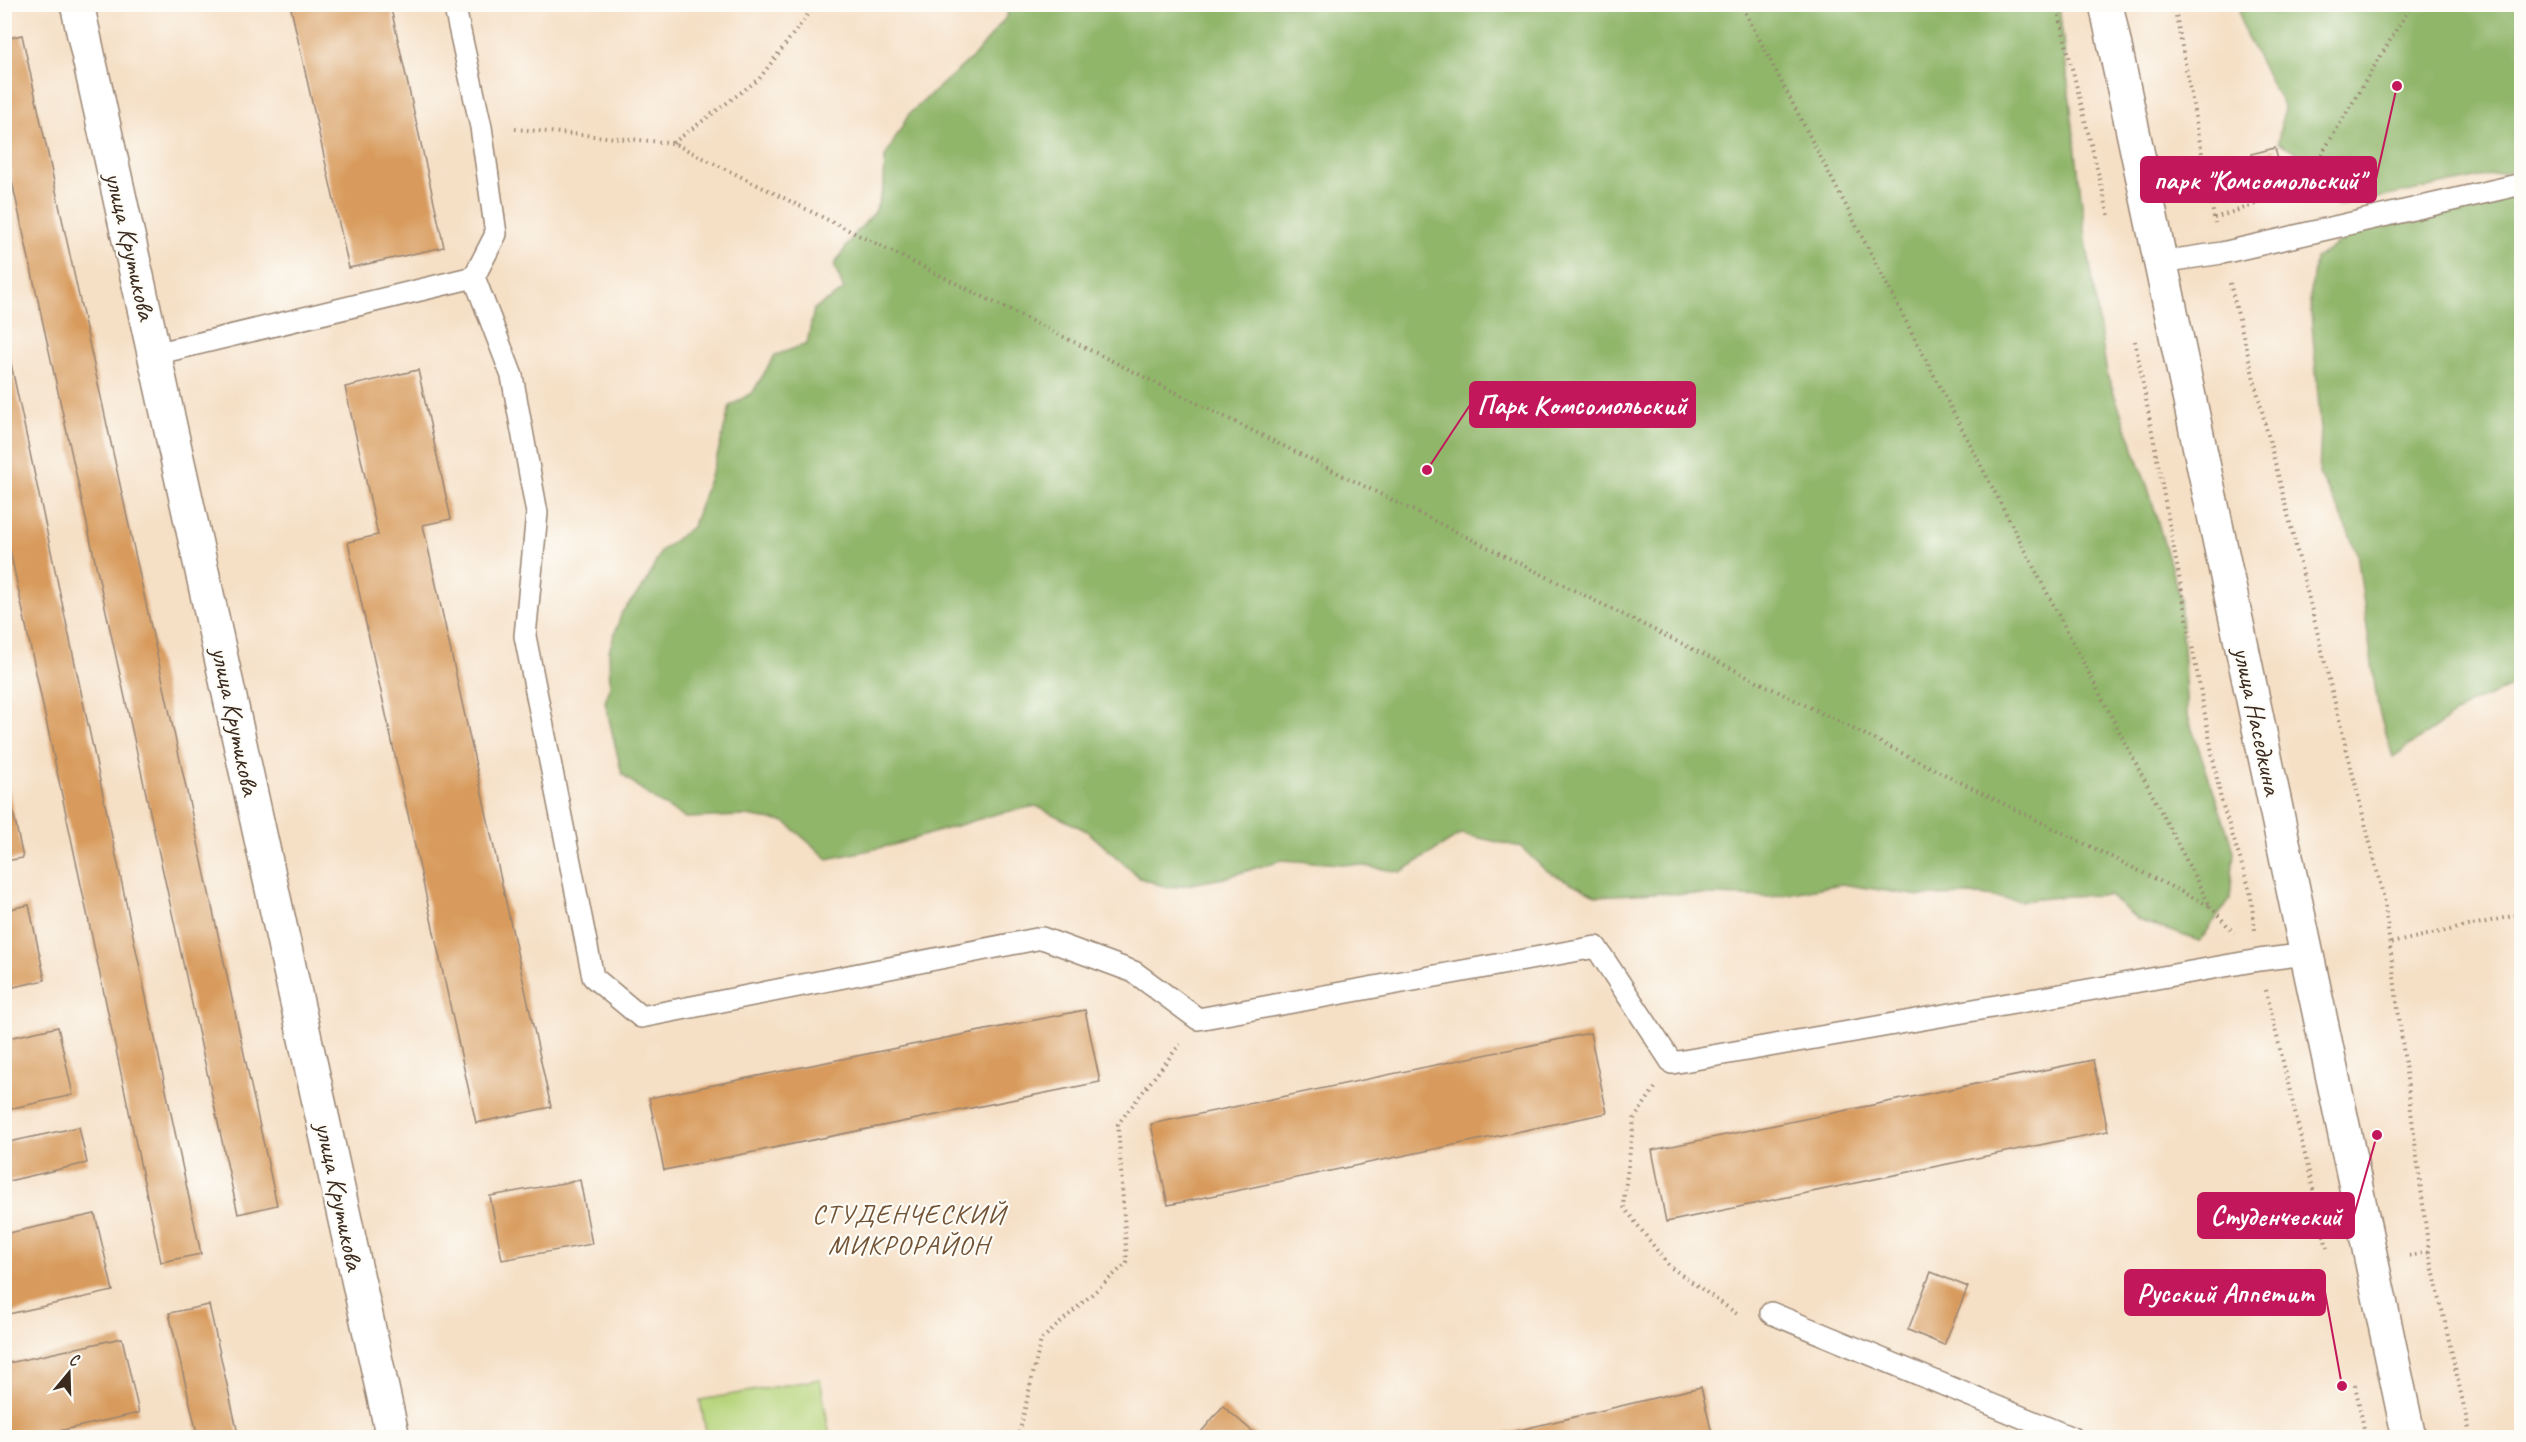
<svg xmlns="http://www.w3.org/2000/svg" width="2526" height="1442" font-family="Caveat,sans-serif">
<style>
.green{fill:#b6d47a;stroke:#787f4c;stroke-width:1.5}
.forest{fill:#90b66a;stroke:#667044;stroke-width:1.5}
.building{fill:#d89b5d}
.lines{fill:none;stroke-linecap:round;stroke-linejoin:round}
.service-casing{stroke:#988472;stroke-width:24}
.minor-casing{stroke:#988472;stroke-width:36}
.secondary-casing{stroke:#988472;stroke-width:36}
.path{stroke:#988472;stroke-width:4;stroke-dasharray:1.5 4.5;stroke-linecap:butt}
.service{stroke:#fff;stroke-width:21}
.minor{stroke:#fff;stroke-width:33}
.secondary{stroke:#fff;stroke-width:33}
.labels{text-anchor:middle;stroke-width:4.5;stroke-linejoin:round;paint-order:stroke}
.street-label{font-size:26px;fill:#3b2a1e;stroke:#fdfcf7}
.neighbourhood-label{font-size:27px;letter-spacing:1.5px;fill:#725234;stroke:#fdfcf7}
.leader{fill:none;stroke:#c2185b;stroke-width:2}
.callout-dot{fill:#c2185b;stroke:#fdfcf7;stroke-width:2}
.callout{fill:#c2185b;stroke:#c2185b;stroke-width:2}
.callout-label{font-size:27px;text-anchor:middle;font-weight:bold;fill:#fff}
</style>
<rect width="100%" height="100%" fill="#fdfcf7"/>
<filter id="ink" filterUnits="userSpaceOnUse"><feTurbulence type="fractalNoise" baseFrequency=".0167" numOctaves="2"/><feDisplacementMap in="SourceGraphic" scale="12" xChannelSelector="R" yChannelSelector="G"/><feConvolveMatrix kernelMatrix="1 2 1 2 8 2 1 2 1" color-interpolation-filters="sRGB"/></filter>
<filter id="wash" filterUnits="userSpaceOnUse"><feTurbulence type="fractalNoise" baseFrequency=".008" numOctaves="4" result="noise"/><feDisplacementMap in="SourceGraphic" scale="24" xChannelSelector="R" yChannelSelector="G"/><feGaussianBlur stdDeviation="1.35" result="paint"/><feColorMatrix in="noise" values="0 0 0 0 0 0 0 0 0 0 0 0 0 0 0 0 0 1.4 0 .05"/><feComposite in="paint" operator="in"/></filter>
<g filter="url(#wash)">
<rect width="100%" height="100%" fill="#f5dfc5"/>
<path class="green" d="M820,1379l10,58h-123l-7,-37z"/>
<g class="forest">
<path d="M1004,5h1055l27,234 21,135 41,114 32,110 7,116 47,137 -4,48 -30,42 -62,-21 -29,-25 -41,1 -48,5 -40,-6 -60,1 -79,-12 -69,13 -119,-4 -56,3 -52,-26 -24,-23 -60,-13 -60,38 -43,-7 -77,-5 -57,18 -55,10 -29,-10 -53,-47 -51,-25 -40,8 -103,31 -65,14 -43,-37 -39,-6 -61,2 -30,-18 -33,-26 -17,-72 5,-14 -1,-37 13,-39 24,-29 15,-32 32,-25 25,-73 12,-47 23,-14 22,-37 32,-11 7,-35 30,-19 -10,-25 20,-30 21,-23 9,-26 1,-29 24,-43 66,-59 33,-40z"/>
<path d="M2239,5h282v164l-183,37 -22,-43 -38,-21 6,-34 -42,-81z"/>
<path d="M2521,194v489l-50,20 -78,54 -15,-49 -21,-155 -18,-43 -20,-36 2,-44 -11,-129 5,-42 42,-28z"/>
</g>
<g id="blocks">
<g class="building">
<path d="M290,4h100l54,243 -95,21z"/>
<path d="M22,35l255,1170 -39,9 -234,-1069v-106z"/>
<path d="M2275,148l8,33 -24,5 -8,-32z"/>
<path d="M4,331l197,923 -40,8 -157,-740z"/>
<path d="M418,370l33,149 -28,6 128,582 -75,16 -128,-581 30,-7 -33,-148z"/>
<path d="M6,778l17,80 -18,3v-83z"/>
<path d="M29,905l16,75 -40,9v-79z"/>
<path d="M1085,1010l15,72 -436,88 -15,-72z"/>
<path d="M58,1027l15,68 -69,15v-71z"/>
<path d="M1590,1033l17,80 -439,92 -17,-81z"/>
<path d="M2093,1060l15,71 -442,91 -14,-72z"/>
<path d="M79,1127l8,36 -83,19v-39z"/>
<path d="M580,1180l12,64 -90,16 -12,-64z"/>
<path d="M95,1214l18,77 -109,24v-81z"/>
<path d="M1931,1272l37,15 -24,58 -36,-15z"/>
<path d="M209,1305l30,133h-41l-29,-125z"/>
<path d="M122,1338l17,75 -111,25h-24v-74z"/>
<path d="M1701,1387l12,51h-223v-1z"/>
<path d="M1223,1406l37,32h-64z"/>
</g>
</g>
</g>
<g filter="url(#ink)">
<use href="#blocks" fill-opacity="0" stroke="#988472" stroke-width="1.5"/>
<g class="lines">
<defs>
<g id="service">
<path d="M454,4l27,123 15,107 -22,43 38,99 25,137 -12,123 68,341 48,40 401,-79 92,34 64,47 398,-72 76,116 587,-103 48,-6"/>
<path d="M2161,262l61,-9 300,-69"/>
<path d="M155,354l319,-77"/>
<path d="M1771,1313l301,125"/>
</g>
<path id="minor" d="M77,4l316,1434"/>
<path id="secondary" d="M2106,4l303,1434"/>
</defs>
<use href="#service" class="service-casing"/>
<use href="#minor" class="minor-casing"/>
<use href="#secondary" class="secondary-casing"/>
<g class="path">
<path d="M2056,4l53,212"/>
<path d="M2174,4l41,219"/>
<path d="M515,129l158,14 1537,763 -469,-902"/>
<path d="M673,143l86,-64 57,-75"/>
<path d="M2214,218l86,-28 112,-186"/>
<path d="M2230,283l154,616 45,353 42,186"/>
<path d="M2135,341l86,459 29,90 5,40"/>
<path d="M2210,906l24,27"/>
<path d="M2391,943l131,-29"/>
<path d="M2266,990l61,258"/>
<path d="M1655,1088l-21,31 -11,87 46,60 71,50"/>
<path d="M2409,1256l20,-4"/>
<path d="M2355,1385l11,53"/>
<path d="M1018,1438l23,-98 86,-77 -9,-139 62,-80"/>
</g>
<use href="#service" class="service"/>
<use href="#minor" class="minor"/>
<use href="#secondary" class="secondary"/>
</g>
</g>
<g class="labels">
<g class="street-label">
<text transform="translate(131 246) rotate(77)" y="9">улица Крутикова</text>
<text transform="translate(236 721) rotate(78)" y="9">улица Крутикова</text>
<text transform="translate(2258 721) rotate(78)" y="9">улица Наседкина</text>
<text transform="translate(340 1196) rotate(78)" y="9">улица Крутикова</text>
</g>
<g class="neighbourhood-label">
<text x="909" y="1223">СТУДЕНЧЕСКИЙ<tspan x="909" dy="31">МИКРОРАЙОН</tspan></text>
</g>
</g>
<path class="leader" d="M2397 86L2376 179M1427 470L1470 405M2377 1135L2354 1215M2342 1386L2325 1292"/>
<g class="callout-dot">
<circle cx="2397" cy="86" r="6"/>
<circle cx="1427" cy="470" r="6"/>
<circle cx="2377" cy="1135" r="6"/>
<circle cx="2342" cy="1386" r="6"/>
</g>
<g class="callout">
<rect x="2141" y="157" width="235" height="45" rx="6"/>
<rect x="1470" y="382" width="225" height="45" rx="6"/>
<rect x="2198" y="1193" width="156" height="45" rx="6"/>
<rect x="2125" y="1270" width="200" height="45" rx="6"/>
</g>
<g class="callout-label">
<text x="2259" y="189">парк "Комсомольский"</text>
<text x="1582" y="414">Парк Комсомольский</text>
<text x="2276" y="1225">Студенческий</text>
<text x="2225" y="1302">Русский Аппетит</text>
</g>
<rect width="2526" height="1442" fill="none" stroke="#fdfcf7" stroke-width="24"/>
<g transform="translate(69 1373) rotate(19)" stroke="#fdfcf7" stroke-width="4.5" paint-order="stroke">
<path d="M0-4.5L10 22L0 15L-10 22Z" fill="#3b2a1e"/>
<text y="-9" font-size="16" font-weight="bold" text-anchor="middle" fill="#3b2a1e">С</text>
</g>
</svg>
